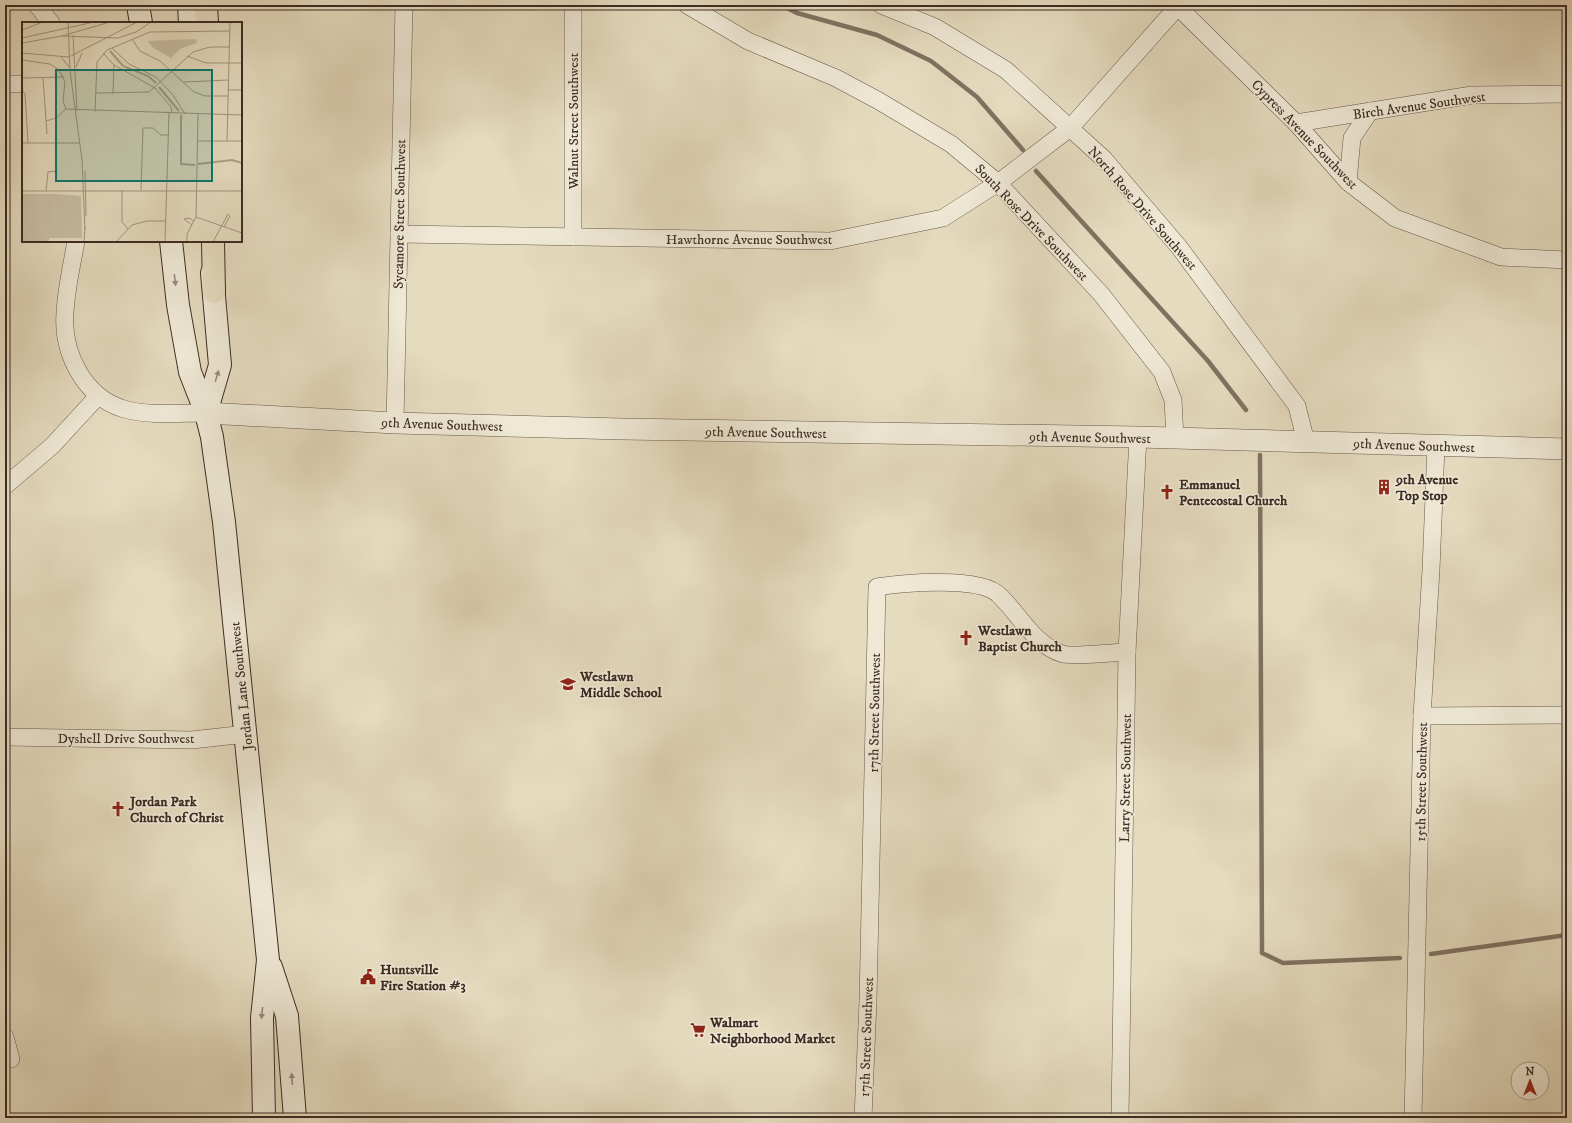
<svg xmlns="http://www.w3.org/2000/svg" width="1572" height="1123" font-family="'IM FELL DW Pica',serif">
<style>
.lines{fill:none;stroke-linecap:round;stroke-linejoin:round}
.stream{stroke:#807261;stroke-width:4.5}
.minor-casing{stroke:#67584b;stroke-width:18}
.tertiary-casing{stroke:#67584b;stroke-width:22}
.secondary-casing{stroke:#3d2c24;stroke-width:24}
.primary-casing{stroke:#3d2c24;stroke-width:24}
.minor{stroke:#eee8d5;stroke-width:17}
.tertiary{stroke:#eee8d5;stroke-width:21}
.secondary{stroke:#eee8d5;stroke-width:22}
.primary{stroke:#e5dbbf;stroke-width:22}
.oneway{fill:#968a7c}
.labels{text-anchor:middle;stroke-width:3;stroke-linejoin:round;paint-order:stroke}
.street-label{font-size:14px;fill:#3d2c24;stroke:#eee8d5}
.poi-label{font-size:14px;font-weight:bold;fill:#3d2c24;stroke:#eee8d5;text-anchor:start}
.inset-river{fill:none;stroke:#aca08a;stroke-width:2}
.inset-road{fill:none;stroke:#a29581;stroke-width:1}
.view{fill:#0f766e;fill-opacity:0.15;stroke:#0f766e;stroke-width:2}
.inset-edge{fill:none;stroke:#3d2c24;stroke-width:2}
</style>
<rect width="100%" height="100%" fill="#e5dbbf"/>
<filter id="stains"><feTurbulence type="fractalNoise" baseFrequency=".005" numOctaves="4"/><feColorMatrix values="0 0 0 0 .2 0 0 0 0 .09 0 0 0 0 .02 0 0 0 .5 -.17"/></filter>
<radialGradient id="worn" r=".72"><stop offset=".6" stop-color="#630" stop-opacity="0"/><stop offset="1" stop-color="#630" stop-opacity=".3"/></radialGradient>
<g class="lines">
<g class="stream">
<path d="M781,5l16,8 80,22 54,26 46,36 46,53"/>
<path d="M1036,171l172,190 38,49"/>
<path d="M1260,455l2,498 21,10 117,-5"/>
<path d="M1431,954l136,-19"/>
</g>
<defs>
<g id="minor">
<path d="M37,5l14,18"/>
<path d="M687,5l61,36 88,37 43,23 72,43 47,39 103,111 61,78 11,28 2,38"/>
<path d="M881,5l54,22 71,43 98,89 75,88 118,159 9,36"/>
<path d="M1176,5l120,118 52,59 47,36 106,39 66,3"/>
<path d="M5,84h18"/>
<path d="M1296,123l176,-28 95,-1"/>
<path d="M1348,182l4,-44 18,-27"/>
<path d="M399,234l431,7 113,-23 55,-35 72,-55 109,-123"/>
<path d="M573,237v-232"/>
<path d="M76,241c-4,24 -10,48 -11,72 -3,40 19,84 59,96 25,7 56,4 82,4"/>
<path d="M395,423l9,-418"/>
<path d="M5,486l47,-40 46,-50"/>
<path d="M1422,716l145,-1"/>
<path d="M5,737l187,3 54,-6"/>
<path d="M5,1037l6,22"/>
<path d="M863,1118l5,-117 9,-414c26,-4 103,-11 122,8 21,20 35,50 64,59 9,3 52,-2 64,-2"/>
<path d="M1120,1118l7,-466 11,-215"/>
<path d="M1413,1118l9,-402 9,-146 5,-124"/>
</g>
<path id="tertiary" d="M206,413l189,10 228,6 515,8 429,12"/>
<g id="secondary">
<path d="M138,5l3,18"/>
<path d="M189,5l1,18"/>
<path d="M171,241l7,64 12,67 16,41 6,24 12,85 44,438 -6,58 2,100"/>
<path d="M206,413l14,-48 -8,-92"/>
<path d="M271,967l16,49 8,102"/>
</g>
<g id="primary">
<path d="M206,5l1,18"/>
<path d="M213,241l1,51"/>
</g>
</defs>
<use href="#minor" class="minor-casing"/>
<use href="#tertiary" class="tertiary-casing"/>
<use href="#secondary" class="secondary-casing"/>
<use href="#primary" class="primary-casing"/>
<use href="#minor" class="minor"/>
<use href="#tertiary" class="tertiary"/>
<use href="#secondary" class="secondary"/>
<use href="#primary" class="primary"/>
</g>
<defs><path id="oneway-solid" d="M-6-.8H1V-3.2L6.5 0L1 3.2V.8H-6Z"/></defs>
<g class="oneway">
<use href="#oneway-solid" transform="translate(175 280) rotate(83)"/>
<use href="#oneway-solid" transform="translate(217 376) rotate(-73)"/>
<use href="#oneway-solid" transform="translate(262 1013) rotate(96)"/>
<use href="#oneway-solid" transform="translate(292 1079) rotate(-94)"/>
</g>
<defs>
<symbol id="building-bare" viewBox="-9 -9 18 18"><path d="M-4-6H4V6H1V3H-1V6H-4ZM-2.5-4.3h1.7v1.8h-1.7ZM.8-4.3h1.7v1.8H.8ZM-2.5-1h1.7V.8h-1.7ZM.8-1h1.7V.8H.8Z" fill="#8f2418" stroke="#eee8d5" stroke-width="2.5" paint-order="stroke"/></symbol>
<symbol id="church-bare" viewBox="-9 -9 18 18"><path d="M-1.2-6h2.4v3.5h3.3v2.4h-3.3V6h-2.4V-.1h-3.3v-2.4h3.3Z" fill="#8f2418" stroke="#eee8d5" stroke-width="2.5" paint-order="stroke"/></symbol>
<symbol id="school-bare" viewBox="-9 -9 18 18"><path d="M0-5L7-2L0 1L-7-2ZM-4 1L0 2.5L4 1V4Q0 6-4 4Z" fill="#8f2418" stroke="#eee8d5" stroke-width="2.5" paint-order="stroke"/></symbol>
<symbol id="civic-bare" viewBox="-9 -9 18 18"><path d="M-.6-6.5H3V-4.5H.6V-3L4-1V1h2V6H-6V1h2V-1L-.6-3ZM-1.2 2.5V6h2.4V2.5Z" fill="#8f2418" stroke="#eee8d5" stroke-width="2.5" paint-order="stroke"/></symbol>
<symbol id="supermarket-bare" viewBox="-9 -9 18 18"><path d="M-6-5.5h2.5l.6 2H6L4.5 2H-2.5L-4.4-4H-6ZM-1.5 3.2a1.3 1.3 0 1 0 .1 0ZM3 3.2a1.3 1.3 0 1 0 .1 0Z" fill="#8f2418" stroke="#eee8d5" stroke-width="2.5" paint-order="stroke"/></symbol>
</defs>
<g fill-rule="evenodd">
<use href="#building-bare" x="1373" y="476" width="22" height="22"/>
<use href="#church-bare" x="1156" y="481" width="22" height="22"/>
<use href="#church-bare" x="955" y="627" width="22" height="22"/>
<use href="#school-bare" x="557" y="673" width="22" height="22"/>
<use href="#church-bare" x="107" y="798" width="22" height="22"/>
<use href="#civic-bare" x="357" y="966" width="22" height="22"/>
<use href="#supermarket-bare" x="687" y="1019" width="22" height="22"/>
</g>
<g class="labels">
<g class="street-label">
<text transform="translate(1419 105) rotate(-8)" y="5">Birch Avenue Southwest</text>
<text transform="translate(573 121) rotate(-90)" y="5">Walnut Street Southwest</text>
<text transform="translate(1305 134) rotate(46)" y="5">Cypress Avenue Southwest</text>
<text transform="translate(1143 208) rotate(49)" y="5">North Rose Drive Southwest</text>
<text transform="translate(399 214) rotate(-89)" y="5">Sycamore Street Southwest</text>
<text transform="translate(1032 222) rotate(46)" y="5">South Rose Drive Southwest</text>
<text x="749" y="244">Hawthorne Avenue Southwest</text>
<text transform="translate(442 424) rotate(2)" y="5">9th Avenue Southwest</text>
<text transform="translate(766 432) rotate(1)" y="5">9th Avenue Southwest</text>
<text transform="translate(1090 437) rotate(1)" y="5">9th Avenue Southwest</text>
<text transform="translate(1414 445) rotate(2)" y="5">9th Avenue Southwest</text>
<text transform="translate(241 686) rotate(-96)" y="5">Jordan Lane Southwest</text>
<text transform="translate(874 713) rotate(-89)" y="5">17th Street Southwest</text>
<text x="126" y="743">Dyshell Drive Southwest</text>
<text transform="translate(1125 778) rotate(-89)" y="5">Larry Street Southwest</text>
<text transform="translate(1421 782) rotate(-89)" y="5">15th Street Southwest</text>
<text transform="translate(866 1037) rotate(-88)" y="5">17th Street Southwest</text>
</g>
<g class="poi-label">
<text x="1396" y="484">9th Avenue<tspan x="1396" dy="16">Top Stop</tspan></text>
<text x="1179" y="489">Emmanuel<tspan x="1179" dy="16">Pentecostal Church</tspan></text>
<text x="978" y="635">Westlawn<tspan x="978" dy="16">Baptist Church</tspan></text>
<text x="580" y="681">Westlawn<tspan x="580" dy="16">Middle School</tspan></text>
<text x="130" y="806">Jordan Park<tspan x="130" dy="16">Church of Christ</tspan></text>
<text x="380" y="974">Huntsville<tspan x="380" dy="16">Fire Station #3</tspan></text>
<text x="710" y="1027">Walmart<tspan x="710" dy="16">Neighborhood Market</tspan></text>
</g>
</g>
<g transform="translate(22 22)">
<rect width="220" height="220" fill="#e5dbbf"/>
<path d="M33,172l26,2 1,42h-34l6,-11z" fill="#c8bda5"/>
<path d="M174,17l1,4 -17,6 -9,9 -19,-11 -4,-6z" fill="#c8bda5"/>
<path d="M0,172h33l-1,33 -6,15h-26z" fill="#c8bda5"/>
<path d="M36,182h15l1,23h-15z" fill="#c8bda5"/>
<path class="inset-river" d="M88,29l13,15 25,10 8,7M137,65l20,24M159,93v49l14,1M176,142l34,-4 10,3"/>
<path class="inset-road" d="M46,0l2,49 12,89 3,70M0,8l21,-8M51,13l4,76M40,14l56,2 18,-6 15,-10M0,16l72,-16M110,17l8,12 20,10 34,31 11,4h23M0,21l40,-7 48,-14M90,26l17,16 27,13 17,18 12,19M0,31l47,4M81,31l11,12 41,23 16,19 1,6M49,34l66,-34M165,34l19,7h36M39,35l8,10M0,38l28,4 9,6 6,12 -2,19 3,8M54,45l6,-14M0,56l42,-1M21,56l4,56M162,60l44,-2M0,68l3,4 3,49M206,68h14M74,71l53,-1 44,-40 17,-5h19M91,72l1,-29M44,87l176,6M73,90l2,-50 10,-12 43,-18 80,-1M24,99l10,-3 10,-9M175,119h45M205,119l3,-119M0,121h58M63,149l1,45M100,168v32l6,7M119,168l2,-62h10l8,7h7M0,169h220M24,169l2,-19 6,-1 3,4M174,195l46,16M170,203l-8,-6 5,-1 5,3M62,220l1,-15M94,220l16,-17 15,-4h18M143,220l4,-129M165,220v-8l9,-17 2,-103M191,220l15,-28 2,2 -6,11"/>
<path class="view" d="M34,48h156v111h-156z"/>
<rect width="220" height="220" class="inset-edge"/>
</g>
<rect width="1572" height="1123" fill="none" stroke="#e5dbbf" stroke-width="20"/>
<rect x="6" y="6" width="1560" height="1111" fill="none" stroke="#3d2c24" stroke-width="2"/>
<rect x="10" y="10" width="1552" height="1103" fill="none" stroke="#3d2c24"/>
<g transform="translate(1530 1081)"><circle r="19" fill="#eee8d5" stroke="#a79d8e"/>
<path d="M0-3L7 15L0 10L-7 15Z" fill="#8f2418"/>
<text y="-6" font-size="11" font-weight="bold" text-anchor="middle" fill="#3d2c24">N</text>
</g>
<rect width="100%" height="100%" filter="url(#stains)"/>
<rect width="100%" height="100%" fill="url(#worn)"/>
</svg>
